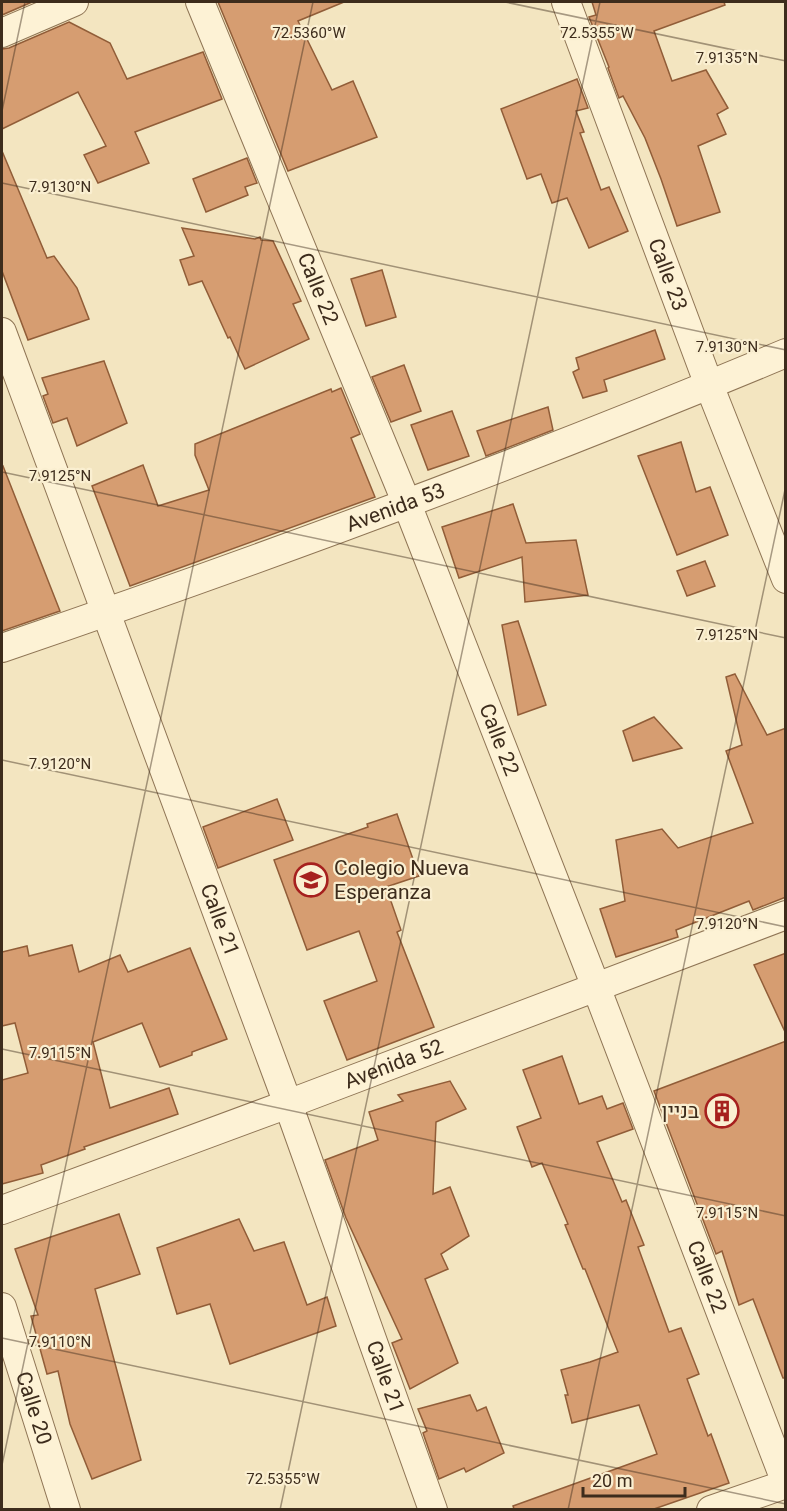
<svg xmlns="http://www.w3.org/2000/svg" width="787" height="1511" font-family="Georgia,Heebo,serif">
<style>
.building{fill:#d69d71;stroke:#915d38;stroke-width:1.5}
.lines{fill:none;stroke-linecap:round;stroke-linejoin:round}
.street-casing{stroke:#8f7555;stroke-width:30}
.street{stroke:#fdf2d5;stroke-width:28}
.ticks{fill:none;stroke:#3d2c1c;stroke-width:1.5;stroke-opacity:0.45}
.labels{text-anchor:middle;stroke-width:4.5;stroke-linejoin:round;paint-order:stroke}
.street-label{font-size:21px;fill:#3d2c1c;stroke:#faefd1}
.poi-label{font-size:21px;fill:#3d2c1c;stroke:#faefd1;text-anchor:start}
.ticks-label{font-size:15px;text-anchor:middle;fill:#3d2c1c;stroke:#faefd1;stroke-width:4.5;stroke-linejoin:round;paint-order:stroke}
</style>
<rect width="100%" height="100%" fill="#f3e5c0"/>
<g class="building">
<path d="M2,2h30l-30,13z"/>
<path d="M218,2h126l-46,19 34,69 21,-9 24,56 -89,34z"/>
<path d="M592,2h132l1,3 -71,26 18,50 34,-11 22,38 -11,6 9,20 -28,12 22,66 -43,14 -16,-47 -16,-41 -22,-42 -4,2 -11,-30 1,-1 -20,-50 7,-2z"/>
<path d="M69,22l41,21 17,36 76,-27 19,47 -87,33 14,31 -51,20 -14,-28 22,-9 -28,-54 -76,37v-80l7,-1z"/>
<path d="M577,79l11,29 -12,3 8,21 -4,1 21,57 8,-3 19,44 -39,17 -22,-50 -15,5 -11,-29 -14,5 -26,-70z"/>
<path d="M2,151l45,107 7,-2 23,32 12,31 -61,21 -26,-69z"/>
<path d="M247,158l10,25 -12,4 3,8 -42,17 -13,-33z"/>
<path d="M182,228l73,11 5,-2 1,3 12,1 28,60 -8,3 16,35 -64,30 -15,-32 -2,1 -26,-57 -13,4 -9,-25 14,-4z"/>
<path d="M382,270l14,47 -30,9 -15,-47z"/>
<path d="M655,330l10,29 -61,21 3,11 -24,7 -10,-26 6,-3 -3,-11z"/>
<path d="M104,361l23,62 -50,23 -10,-28 -14,5 -10,-27 5,-2 -6,-16z"/>
<path d="M404,365l17,46 -30,11 -19,-45z"/>
<path d="M341,388l19,46 -9,4 24,59 -245,89 -38,-100 51,-21 15,41 51,-16 -14,-35v-11l136,-55 1,3z"/>
<path d="M548,407l5,23 -67,26 -9,-25z"/>
<path d="M452,411l17,45 -41,14 -17,-45z"/>
<path d="M681,442l15,50 14,-5 18,48 -51,20 -39,-99z"/>
<path d="M3,466l57,145 -58,20v-164z"/>
<path d="M513,504l13,39 50,-3 12,55 -63,7 -3,-45 -63,21 -17,-51z"/>
<path d="M705,561l10,25 -28,10 -10,-25z"/>
<path d="M518,621l28,84 -28,10 -16,-90z"/>
<path d="M735,674l32,61 19,-7v169l-33,13 -4,-9 -73,29 2,7 -62,20 -16,-48 25,-8 -9,-61 46,-11 16,19 75,-25 -27,-72 16,-6 -16,-68z"/>
<path d="M654,717l28,31 -49,13 -10,-30z"/>
<path d="M277,799l16,41 -75,28 -15,-41z"/>
<path d="M397,814l22,62 -33,11 15,43 -4,2 37,95 -87,33 -23,-59 53,-20 -18,-50 -52,19 -33,-90 94,-33 -1,-3z"/>
<path d="M72,945l7,27 41,-17 8,17 62,-24 37,91 -35,13v3l-32,12 -18,-44 -49,19 17,66 59,-20 9,26 -94,33 1,2 -44,16 2,8 -41,11v-104l26,-7 -13,-50 -13,3v-74l25,-6 2,10z"/>
<path d="M786,953v81l-32,-69z"/>
<path d="M786,1041v337h-3l-30,-79 -14,6 -17,-54 -6,3 -62,-163z"/>
<path d="M562,1056l17,48 23,-8 5,13 16,-6 10,26 -36,13 25,60 4,-2 18,45 -6,2 31,85 12,-4 18,46 -12,5 21,57 3,-2 18,49 -75,26h-140l-1,-3 144,-52 -18,-49 -67,18 -7,-28h3l-7,-25 29,-8 28,-10 -33,-83h-2l-18,-44 3,-1 -26,-61 -10,4 -15,-40 24,-9 -18,-48z"/>
<path d="M450,1081l16,28 -30,13 -3,72 17,-7 19,49 -28,18 7,15 -23,10 33,84 -48,26 -18,-46 10,-4 -56,-121 -21,-58 53,-20 -9,-28 34,-11 -5,-6z"/>
<path d="M119,1214l21,60 -45,15 46,171 -49,19 -22,-55 -12,-53 -11,3 -16,-58 7,-1 -23,-66z"/>
<path d="M239,1219l15,32 30,-9 23,63 20,-8 9,29 -106,38 -20,-60 -33,10 -20,-66z"/>
<path d="M470,1395l7,16 9,-4 18,46 -38,19 -2,-4 -25,11 -16,-46 4,-2 -9,-22z"/>
</g>
<g class="lines">
<defs>
<g id="street">
<path id="s1" d="M200,2l207,502 189,483 190,496"/>
<path id="s2" d="M566,2l143,383 77,194"/>
<path d="M2,33l72,-31"/>
<path id="s3" d="M2,332l286,772 145,406"/>
<path id="s4" d="M2,648c264,-90 526,-187 784,-295"/>
<path id="s5" d="M2,1210l286,-106 498,-189"/>
<path id="s6" d="M2,1307l64,203"/>
<path d="M711,1510l75,-26"/>
</g>
</defs>
<use href="#street" class="street-casing"/>
<use href="#street" class="street"/>
</g>
<path class="ticks" d="M505,2l281,59M2,111l23,-109M2,183l784,167M2,472l784,166M2,760l784,167M2,1049l784,167M2,1338l784,166M2,1465l311,-1463M280,1510l320,-1508M568,1510l218,-1025"/>
<defs>
<symbol id="school-ring" viewBox="-11 -11 22 22"><circle r="9.5" fill="#faefd1" stroke="#a6201e" stroke-width="1.5"/><path d="M0-5L7-2L0 1L-7-2ZM-4 1L0 2.5L4 1V4Q0 6-4 4Z" fill="#a6201e"/></symbol>
<symbol id="building-ring" viewBox="-11 -11 22 22"><circle r="9.5" fill="#faefd1" stroke="#a6201e" stroke-width="1.5"/><path d="M-4-6H4V6H1V3H-1V6H-4ZM-2.5-4.3h1.7v1.8h-1.7ZM.8-4.3h1.7v1.8H.8ZM-2.5-1h1.7V.8h-1.7ZM.8-1h1.7V.8H.8Z" fill="#a6201e"/></symbol>
</defs>
<g fill-rule="evenodd">
<use href="#school-ring" x="292" y="861" width="38" height="38"/>
<use href="#building-ring" x="703" y="1092" width="38" height="38"/>
</g>
<g class="labels">
<g class="street-label">
<text dy="7" stroke="none"><textPath href="#s2" startOffset="291">Calle 23</textPath></text>
<text dy="7" stroke="none"><textPath href="#s1" startOffset="310">Calle 22</textPath></text>
<text dy="7" stroke="none"><textPath href="#s4" startOffset="418">Avenida 53</textPath></text>
<text dy="7" stroke="none"><textPath href="#s1" startOffset="796">Calle 22</textPath></text>
<text dy="7" stroke="none"><textPath href="#s3" startOffset="627">Calle 21</textPath></text>
<text dy="7" stroke="none"><textPath href="#s5" startOffset="418">Avenida 52</textPath></text>
<text dy="7" stroke="none"><textPath href="#s1" startOffset="1372">Calle 22</textPath></text>
<text dy="7" stroke="none"><textPath href="#s3" startOffset="1113">Calle 21</textPath></text>
<text dy="7" stroke="none"><textPath href="#s6" startOffset="106">Calle 20</textPath></text>
</g>
<g class="poi-label">
<text x="334" y="875">Colegio Nueva<tspan x="334" dy="24">Esperanza</tspan></text>
<text x="699" y="1118" text-anchor="end">בניין</text>
</g>
</g>
<g class="ticks-label">
<text x="309" y="38">72.5360°W</text>
<text x="597" y="38">72.5355°W</text>
<text x="727" y="63">7.9135°N</text>
<text x="60" y="192">7.9130°N</text>
<text x="727" y="352">7.9130°N</text>
<text x="60" y="481">7.9125°N</text>
<text x="727" y="640">7.9125°N</text>
<text x="60" y="769">7.9120°N</text>
<text x="727" y="929">7.9120°N</text>
<text x="60" y="1058">7.9115°N</text>
<text x="727" y="1218">7.9115°N</text>
<text x="60" y="1347">7.9110°N</text>
<text x="283" y="1484">72.5355°W</text>
</g>
<rect width="787" height="1511" fill="none" stroke="#3d2c1c" stroke-width="6"/>
<path d="M583 1487v9h102v-9" fill="none" stroke="#3d2c1c" stroke-width="3"/>
<text x="592" y="1487" font-size="18" fill="#3d2c1c" stroke="#faefd1" stroke-width="4.5" paint-order="stroke">20 m</text>
</svg>
